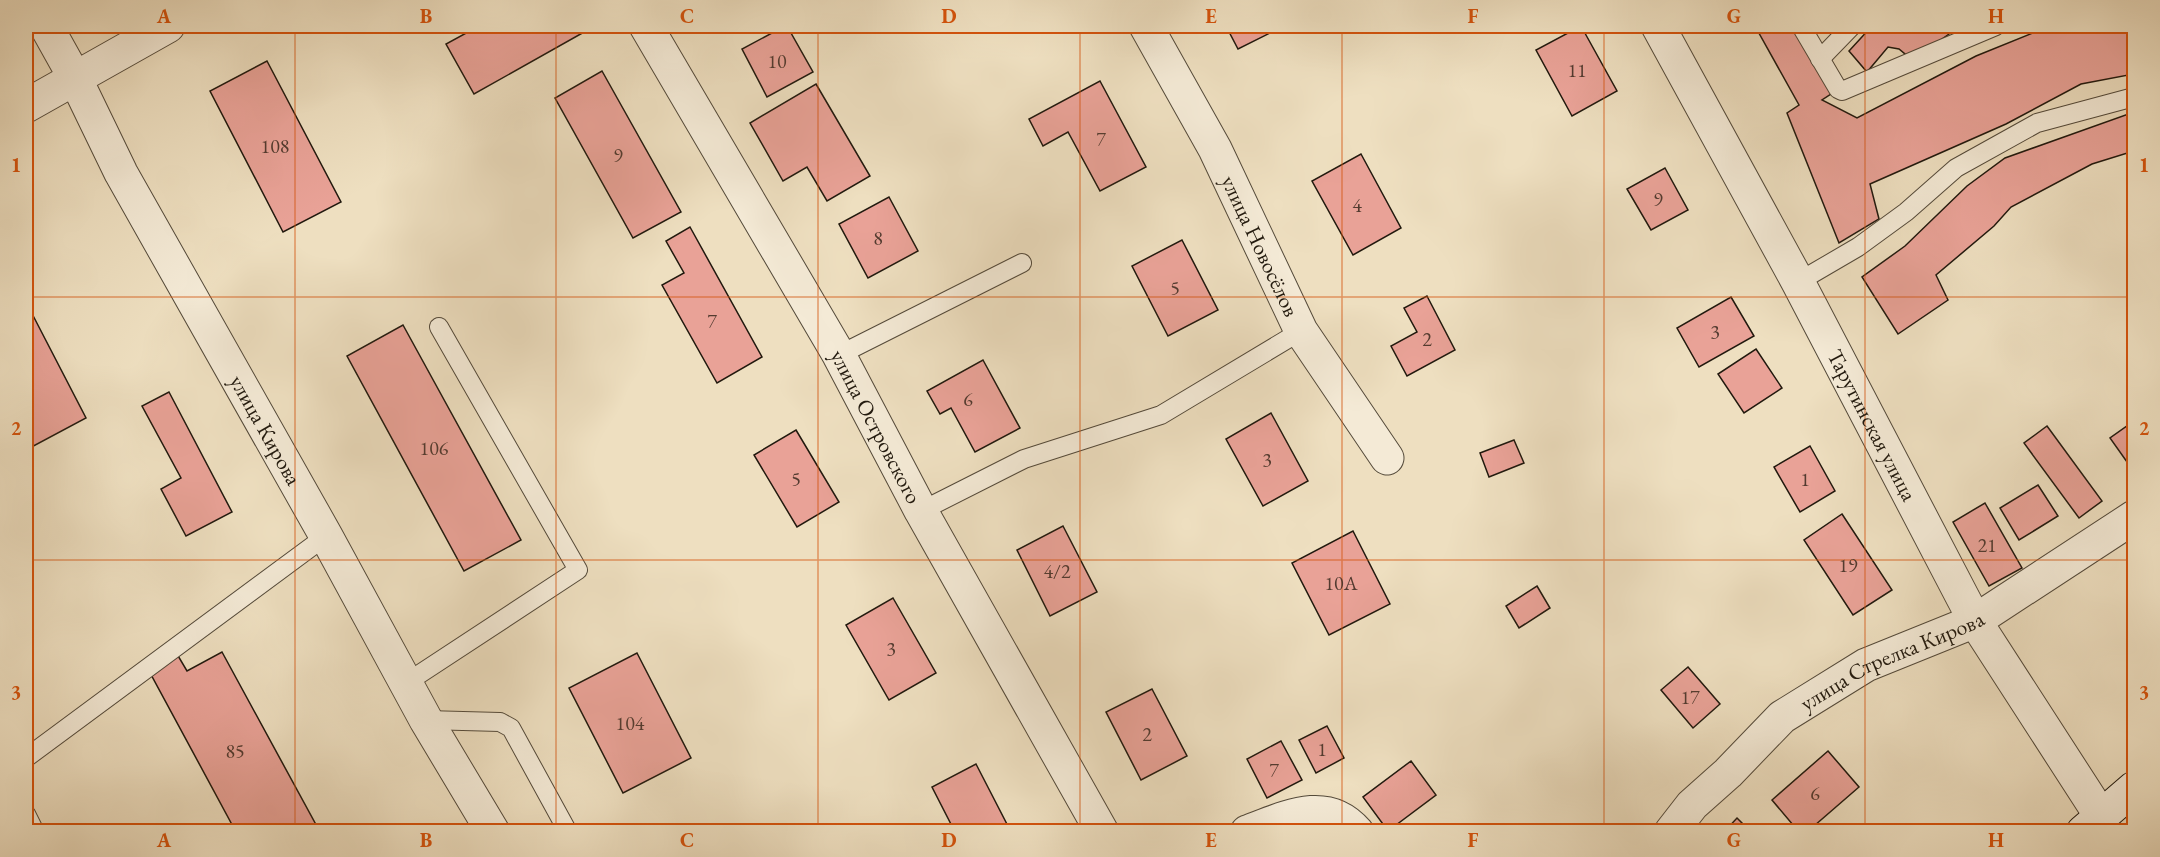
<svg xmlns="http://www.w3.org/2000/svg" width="2160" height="857" font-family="'EB Garamond',serif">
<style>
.building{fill:#e9a297;stroke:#21190e;stroke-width:1.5}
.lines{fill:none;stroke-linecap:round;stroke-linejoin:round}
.service-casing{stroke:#544a3a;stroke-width:20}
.minor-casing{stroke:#544a3a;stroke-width:35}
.secondary-casing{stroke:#21190e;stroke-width:35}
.service{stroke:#f4ead6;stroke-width:18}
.minor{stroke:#f4ead6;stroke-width:33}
.secondary{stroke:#f4ead6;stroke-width:33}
.grid{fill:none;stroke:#d4530c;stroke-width:1.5;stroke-opacity:0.55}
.labels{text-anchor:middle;stroke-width:4.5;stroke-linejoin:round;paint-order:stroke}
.number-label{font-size:20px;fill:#533b30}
.street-label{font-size:22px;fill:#21190e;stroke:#f4ead6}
.neatline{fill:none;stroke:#d4530c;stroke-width:2}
.grid-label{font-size:20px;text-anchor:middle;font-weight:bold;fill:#d4530c}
</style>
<rect width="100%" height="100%" fill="#eedfc0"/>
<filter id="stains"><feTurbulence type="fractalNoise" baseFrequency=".00333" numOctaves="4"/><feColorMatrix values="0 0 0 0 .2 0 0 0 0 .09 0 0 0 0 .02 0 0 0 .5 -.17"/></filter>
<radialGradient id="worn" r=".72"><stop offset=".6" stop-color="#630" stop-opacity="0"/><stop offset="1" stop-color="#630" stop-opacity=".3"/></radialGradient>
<g class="building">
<path d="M479,26h103l4,5 -112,63 -28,-50z"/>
<path d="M785,26h2l26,46 -46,25 -25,-48z"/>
<path d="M1226,26h58l-46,23z"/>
<path d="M1581,26l36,65 -45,25 -36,-66z"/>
<path d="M1755,26h39l40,66 -12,8 35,18 119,-62 74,-30h84v48l-53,10 -75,40 -136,60 9,35 -40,24 -52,-130 12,-8z"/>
<path d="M1827,26h13l-8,10z"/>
<path d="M1872,26h84l-7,8 -24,17 -15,7 -11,-9 -11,-2 -21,25 -18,-21z"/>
<path d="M267,61l74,141 -58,30 -73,-141z"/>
<path d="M602,71l79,141 -48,26 -78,-140z"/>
<path d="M1100,81l46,86 -46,24 -32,-59 -25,14 -14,-27z"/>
<path d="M816,84l54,92 -43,25 -20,-34 -24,14 -33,-58z"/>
<path d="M2134,112v39l-42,13 -81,43 -17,19 -58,49 12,25 -50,34 -36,-57 43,-31 62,-60 38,-28z"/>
<path d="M1361,154l40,74 -48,27 -41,-74z"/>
<path d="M1665,168l23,42 -37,20 -24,-41z"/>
<path d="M889,197l29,54 -50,27 -29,-54z"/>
<path d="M690,227l72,130 -45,26 -55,-98 22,-12 -18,-32z"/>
<path d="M1182,240l36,70 -50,26 -36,-70z"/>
<path d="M1427,296l28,54 -48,26 -16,-30 26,-14 -13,-24z"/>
<path d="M1731,297l23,39 -55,31 -22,-39z"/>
<path d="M26,302l60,116 -60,32z"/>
<path d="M403,325l118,215 -57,31 -117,-215z"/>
<path d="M1756,349l26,39 -38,25 -26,-39z"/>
<path d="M983,360l37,68 -45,24 -24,-44 -11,6 -13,-23z"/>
<path d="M169,392l63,120 -46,24 -25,-47 20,-11 -39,-72z"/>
<path d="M1271,413l37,68 -45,25 -37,-67z"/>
<path d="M2134,421v47l-2,1 -22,-31z"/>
<path d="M2047,426l55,75 -23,17 -55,-75z"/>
<path d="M796,430l43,72 -42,25 -43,-72z"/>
<path d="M1514,440l10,23 -35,14 -9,-24z"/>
<path d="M1810,446l25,45 -35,21 -26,-45z"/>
<path d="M2038,485l20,31 -39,24 -19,-32z"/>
<path d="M1985,503l37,65 -33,18 -36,-64z"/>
<path d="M1842,514l50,76 -39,25 -49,-75z"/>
<path d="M1063,526l34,66 -47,24 -33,-66z"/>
<path d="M1353,531l37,73 -61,31 -37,-72z"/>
<path d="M1537,586l13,22 -31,20 -13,-22z"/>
<path d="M893,598l43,75 -47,27 -43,-75z"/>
<path d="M222,652l98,180h-84l-88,-163 29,-15 10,17z"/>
<path d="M637,653l54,105 -68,35 -54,-105z"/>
<path d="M1688,667l32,37 -27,24 -32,-38z"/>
<path d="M1152,689l35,67 -46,24 -35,-68z"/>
<path d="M1327,726l17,32 -28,15 -17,-33z"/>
<path d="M1281,741l21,39 -35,18 -20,-39z"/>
<path d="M1828,751l31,36 -52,45h-8l-27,-32z"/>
<path d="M1411,761l25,34 -48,36 -25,-34z"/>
<path d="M976,764l35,68h-56l-23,-45z"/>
<path d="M1737,818l14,14h-27z"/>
<path d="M1066,824l4,8h-18z"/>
</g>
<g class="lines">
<defs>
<g id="service">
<path d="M1801,26l37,63 4,2 154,-65"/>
<path d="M1820,59l32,-33"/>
<path d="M1798,282l60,-35 48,-35 50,-44 81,-45 97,-26"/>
<path d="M839,355l183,-92"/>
<path d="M921,511l103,-52 137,-44 140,-84"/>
<path d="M406,683l172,-113 -139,-243"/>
<path d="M426,720l74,2 11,6 57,104"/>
<path d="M26,758l300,-222"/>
<path d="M26,814l9,18"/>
</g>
<g id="minor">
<path id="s1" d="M46,26l29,52 46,95 205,363 100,184 67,112"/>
<path id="s2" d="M646,26l193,329 82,156 181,321"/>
<path id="s3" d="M1146,26l69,123 86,182 86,127"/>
<path id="s4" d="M1658,26l140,256 177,339 126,195"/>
<path d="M26,106l142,-80"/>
<path d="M1247,832c38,-14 79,-36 110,0"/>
<path id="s5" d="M1671,832l21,-27 36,-32 54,-56 84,-52 109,-44 159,-104"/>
</g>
<path id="secondary" d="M2083,832l51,-44"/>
</defs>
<use href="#service" class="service-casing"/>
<use href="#minor" class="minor-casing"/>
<use href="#secondary" class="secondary-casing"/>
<use href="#service" class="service"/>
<use href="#minor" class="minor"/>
<use href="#secondary" class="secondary"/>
</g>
<path class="grid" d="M295,26v806M556,26v806M818,26v806M1080,26v806M1342,26v806M1604,26v806M1865,26v806M26,297h2108M26,560h2108"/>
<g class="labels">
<g class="number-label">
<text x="777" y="68">10</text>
<text x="1577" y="77">11</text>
<text x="1101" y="146">7</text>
<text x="275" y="153">108</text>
<text x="618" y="162">9</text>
<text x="1658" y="206">9</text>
<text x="1357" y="212">4</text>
<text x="878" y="245">8</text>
<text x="1175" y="295">5</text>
<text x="712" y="328">7</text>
<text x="1715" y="339">3</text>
<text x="1427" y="346">2</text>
<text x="968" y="406">6</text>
<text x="434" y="455">106</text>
<text x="1267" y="467">3</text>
<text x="796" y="486">5</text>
<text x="1805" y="486">1</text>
<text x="1987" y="552">21</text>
<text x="1848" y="572">19</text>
<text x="1057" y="578">4/2</text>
<text x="1341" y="590">10А</text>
<text x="891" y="656">3</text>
<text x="1690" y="704">17</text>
<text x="630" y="730">104</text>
<text x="1147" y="741">2</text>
<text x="1322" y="756">1</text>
<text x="235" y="758">85</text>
<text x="1274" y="777">7</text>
<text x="1815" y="800">6</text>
</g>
<g class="street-label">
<text dy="8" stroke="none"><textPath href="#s3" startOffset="248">улица Новосёлов</textPath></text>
<text dy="8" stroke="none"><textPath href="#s4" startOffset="453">Тарутинская улица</textPath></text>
<text dy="8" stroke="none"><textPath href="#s2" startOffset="462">улица Островского</textPath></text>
<text dy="8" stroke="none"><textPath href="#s1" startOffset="460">улица Кирова</textPath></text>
<text dy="8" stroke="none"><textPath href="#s5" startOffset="284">улица Стрелка Кирова</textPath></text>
</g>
</g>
<rect width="2160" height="857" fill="none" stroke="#eedfc0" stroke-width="66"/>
<rect x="33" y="33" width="2094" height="791" class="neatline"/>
<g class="grid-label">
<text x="164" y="23">A</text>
<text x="426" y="23">B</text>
<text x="687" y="23">C</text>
<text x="949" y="23">D</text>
<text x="1211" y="23">E</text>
<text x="1473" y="23">F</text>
<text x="1734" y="23">G</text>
<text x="1996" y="23">H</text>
<text x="16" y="172">1</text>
<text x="2144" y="172">1</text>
<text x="16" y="435">2</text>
<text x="2144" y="435">2</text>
<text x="16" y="699">3</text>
<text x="2144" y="699">3</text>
<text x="164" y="847">A</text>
<text x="426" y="847">B</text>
<text x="687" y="847">C</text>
<text x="949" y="847">D</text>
<text x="1211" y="847">E</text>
<text x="1473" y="847">F</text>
<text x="1734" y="847">G</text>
<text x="1996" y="847">H</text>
</g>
<rect width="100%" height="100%" filter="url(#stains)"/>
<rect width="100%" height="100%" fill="url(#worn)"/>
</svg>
